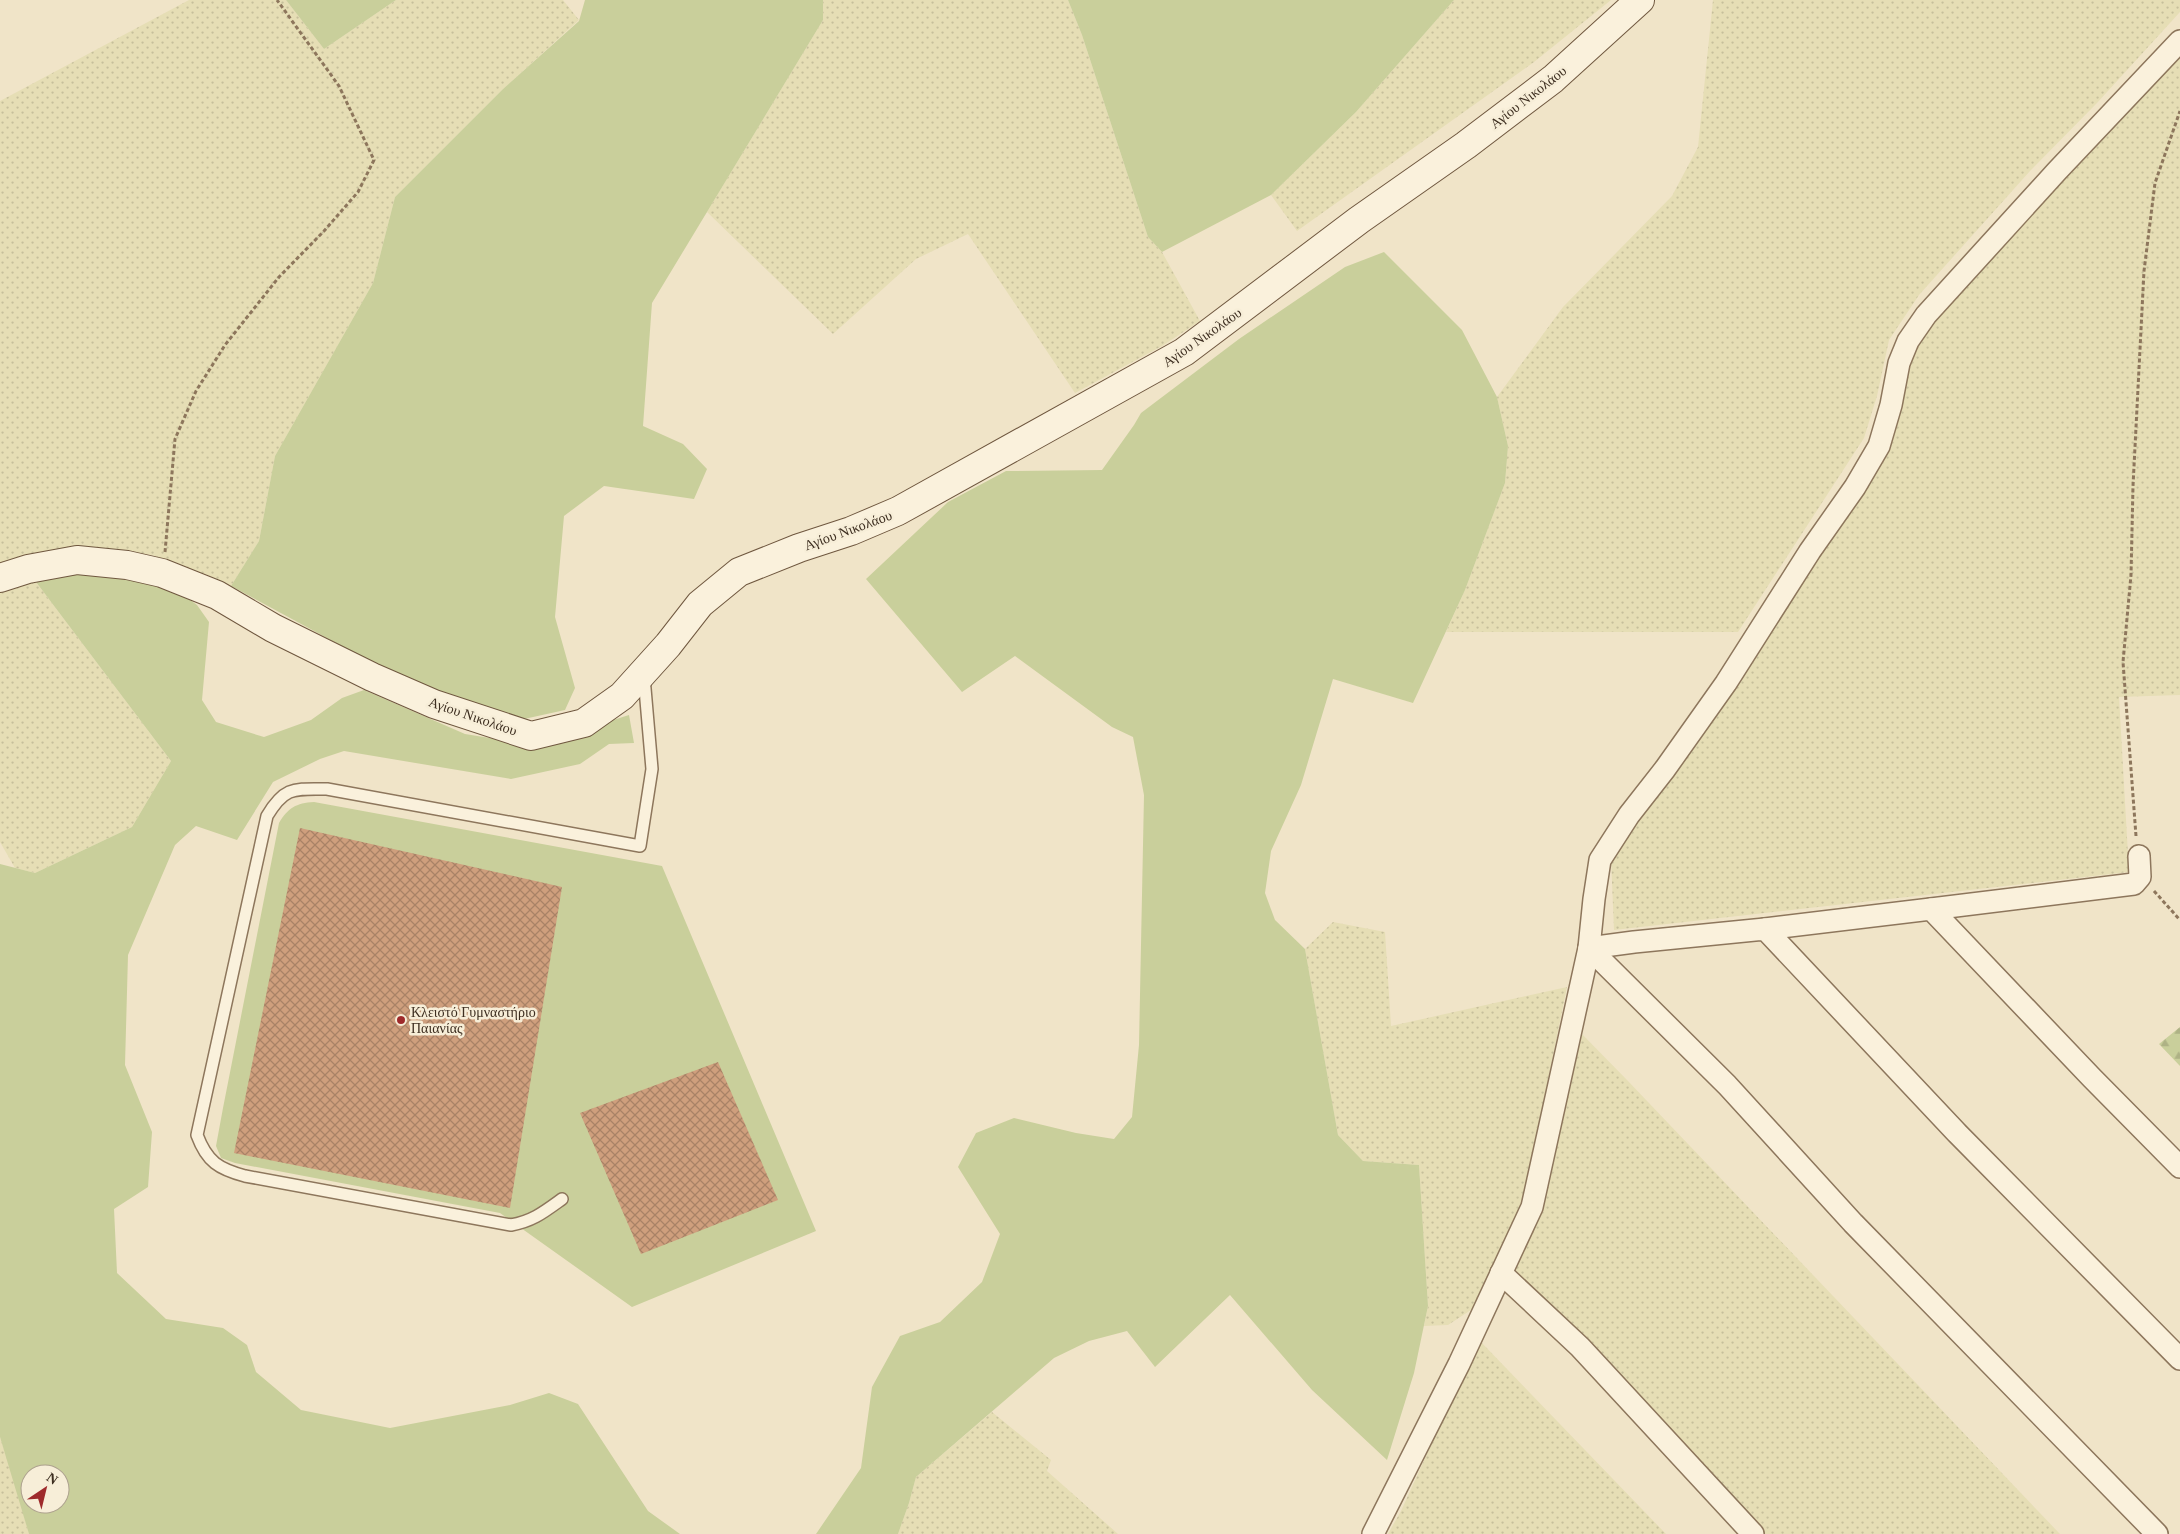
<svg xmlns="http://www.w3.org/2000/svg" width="2180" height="1534" font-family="Georgia,serif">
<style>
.farmland{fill:url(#farmland-dots)}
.grass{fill:#c9cf9b;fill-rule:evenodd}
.forest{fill:url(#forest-firs)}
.building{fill:url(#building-cross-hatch)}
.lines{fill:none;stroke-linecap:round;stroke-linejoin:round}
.lane-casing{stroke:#8d765c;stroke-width:14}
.street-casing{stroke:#8d765c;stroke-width:24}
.secondary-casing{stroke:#6f573f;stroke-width:30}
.path{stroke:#8d765c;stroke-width:3;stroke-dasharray:4 2.5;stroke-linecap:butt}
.lane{stroke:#faf1dc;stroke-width:11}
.street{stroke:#faf1dc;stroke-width:21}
.secondary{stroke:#faf1dc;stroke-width:28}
.poi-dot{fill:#9e2a2b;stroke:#f7eed8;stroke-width:2}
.labels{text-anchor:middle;stroke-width:5;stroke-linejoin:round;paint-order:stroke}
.street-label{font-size:14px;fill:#3d2e20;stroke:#f7eed8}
.poi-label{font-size:14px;fill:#3d2e20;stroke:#f7eed8;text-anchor:start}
</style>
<defs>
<pattern id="farmland-dots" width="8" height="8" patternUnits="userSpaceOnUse" patternTransform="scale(1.25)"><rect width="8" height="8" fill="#e6deb5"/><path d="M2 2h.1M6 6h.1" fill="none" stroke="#c6bf9b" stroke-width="1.8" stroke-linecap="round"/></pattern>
<pattern id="forest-firs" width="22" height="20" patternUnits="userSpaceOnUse" patternTransform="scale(1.25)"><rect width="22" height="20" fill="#c9cf9b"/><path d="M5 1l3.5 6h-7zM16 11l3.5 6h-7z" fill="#aeb285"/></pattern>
<pattern id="building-cross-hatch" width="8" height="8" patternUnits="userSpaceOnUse" patternTransform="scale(1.25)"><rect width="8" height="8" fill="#cf9f7d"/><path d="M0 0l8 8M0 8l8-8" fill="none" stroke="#a98266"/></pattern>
</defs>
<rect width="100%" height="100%" fill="#f0e4c8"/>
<g class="farmland">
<path d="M189,0h97l38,49 72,-49h167l16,20 -76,69 -108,108 -22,86 -98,173 -16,85 -28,45 -24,-11 -55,-20 -67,-8 -55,7 -30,11v-464z"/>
<path d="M823,0h245l14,35 66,202 14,15 38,69 -38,25 -87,47 -107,-159 -52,25 -83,75 -126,-122 116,-192z"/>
<path d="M1454,0h157l-77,62 -237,169 -26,-36 85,-83z"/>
<path d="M1713,0h467v12l-83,91 -67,68 -111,124 -30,45 -12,56 -13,42 -126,194h-292l19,-42 40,-107 3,-37 -11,-49 66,-90 109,-111 26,-49z"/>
<path d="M2180,49v646l-61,2 10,175 -515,58 -3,-72 232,-340 64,-156 27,-47z"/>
<path d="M33,578l138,183 -39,66 -97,46 -20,-5 -15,-26v-256z"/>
<path d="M1333,922l52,10 6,94 176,-39 -44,215 -49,106 -26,17 -24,1 4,-20 -9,-141 -56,-4 -25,-26 -33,-186z"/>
<path d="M1577,1029l51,52 432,453h-300l-249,-263z"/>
<path d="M1479,1340l187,194h-278l13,-23z"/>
<path d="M992,1412l59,48 -4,11 71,63h-220l11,-31 7,-26z"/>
<path d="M0,1437l16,49 13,48h-29z"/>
</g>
<g class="grass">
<path d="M286,0h110l-72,49z"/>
<path d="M585,0h238v20l-171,283 -9,123 40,18 24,25 -13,30 -90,-13 -40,30 -9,101 20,71 -10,22 -41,9 -36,-8 -74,-26 -183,-99 28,-45 16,-85 98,-173 22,-86 108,-108 76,-68z"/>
<path d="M1068,0h386l-98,112 -85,83 -109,57 -14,-15 -66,-202z"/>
<path d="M1384,252l78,78 35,67 11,49 -3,37 -40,107 -52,113 -80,-24 -32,106 -30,66 -6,42 10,27 30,29 33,186 25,26 56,4 9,141 -14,67 -27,87 -75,-70 -82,-95 -75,72 -28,-36 -38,10 -35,17 -138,119 -7,26 -11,31h-82l45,-66 11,-81 28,-51 40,-14 42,-40 18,-48 -42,-67 18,-34 38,-15 62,15 38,6 18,-22 7,-72 5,-250 -11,-58 -21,-10 -97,-71 -53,36 -96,-113 82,-77 58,-31 96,-1 32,-45 7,-12 98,-74 106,-72z"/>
<path d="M80,572l50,5 47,13 20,15 12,17 -7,78 14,22 48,15 47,-17 31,-22 22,-8 101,44 69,11 95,-30 5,28 -25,1 -29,20 -69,15 -167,-28 -24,8 -47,23 -36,58 -41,-14 -21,19 -47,110 -3,110 27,67 -4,55 -34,22 3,64 49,46 57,9 24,17 9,27 45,38 89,18 120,-23 39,-12 29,11 70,107 32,23h-651l-29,-97v-573l35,9 97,-46 39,-66 -138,-183zM30,1474h30v30h-30z"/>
<path d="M314,802l348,64 154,365 -184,76 -132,-94 -265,-50 -14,-5 -5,-12 7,-38 56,-285c9,-15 17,-20 35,-21z"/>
</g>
<path class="forest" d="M2180,1027v39l-21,-22z"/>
<g class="building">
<path d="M300,828l262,59 -52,321 -276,-55z"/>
<path d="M718,1062l60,138 -137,54 -61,-141z"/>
</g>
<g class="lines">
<defs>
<path id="lane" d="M562,1199c-18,13 -29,22 -51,26l-266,-49c-26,-7 -38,-14 -48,-41l70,-319c18,-30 27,-27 60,-27l313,57 12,-77 -8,-92"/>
<g id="street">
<path d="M1931,909l203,-25 6,-7 -1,-21"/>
<path d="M1765,929l166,-20 161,169 88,89"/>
<path d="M1589,948l138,137 126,138 304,311"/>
<path d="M1589,948l45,-6 131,-13 192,204 223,226"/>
<path d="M1501,1273l79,74 173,187"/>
<path d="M1373,1534l86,-170 73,-157 57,-259 5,-49 6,-39 29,-45 36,-46 61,-86 84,-132 45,-64 24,-41 12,-41 8,-42 9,-22 18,-26 131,-144 123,-130"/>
</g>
<path id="secondary" d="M0,578l28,-9 49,-9 50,5 35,8 55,22 56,33 99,49 62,27 97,32 53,-13 38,-27 46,-51 32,-41 39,-32 60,-24 52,-17 47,-20 286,-159 175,-132 107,-75 87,-66 87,-79"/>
</defs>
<use href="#lane" class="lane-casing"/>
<use href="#street" class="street-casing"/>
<use href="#secondary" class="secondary-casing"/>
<g class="path">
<path d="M165,552l10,-113 21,-48 29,-46 54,-68 45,-46 34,-39 16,-32 -35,-74 -62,-86"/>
<path d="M2136,836l-13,-174 8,-87 2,-89 11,-215 11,-88 25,-72"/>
<path d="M2154,891l26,29"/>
</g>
<use href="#lane" class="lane"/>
<use href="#street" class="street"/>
<use href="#secondary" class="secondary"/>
</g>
<circle class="poi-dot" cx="401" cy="1020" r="5"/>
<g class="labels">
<g class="street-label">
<text transform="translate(1528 97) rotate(-38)" y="5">Αγίου Νικολάου</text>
<text transform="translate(1202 337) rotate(-35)" y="5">Αγίου Νικολάου</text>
<text transform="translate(848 530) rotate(-20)" y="5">Αγίου Νικολάου</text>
<text transform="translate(473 716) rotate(19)" y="5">Αγίου Νικολάου</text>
</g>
<g class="poi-label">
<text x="411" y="1017">Κλειστό Γυμναστήριο<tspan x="411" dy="16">Παιανίας</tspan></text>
</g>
</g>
<g transform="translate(45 1489) rotate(35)"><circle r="24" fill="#f7eed8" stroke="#ada18e"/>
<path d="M0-4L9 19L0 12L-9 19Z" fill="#9e2a2b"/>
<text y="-8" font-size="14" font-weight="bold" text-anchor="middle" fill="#3d2e20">N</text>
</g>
</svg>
